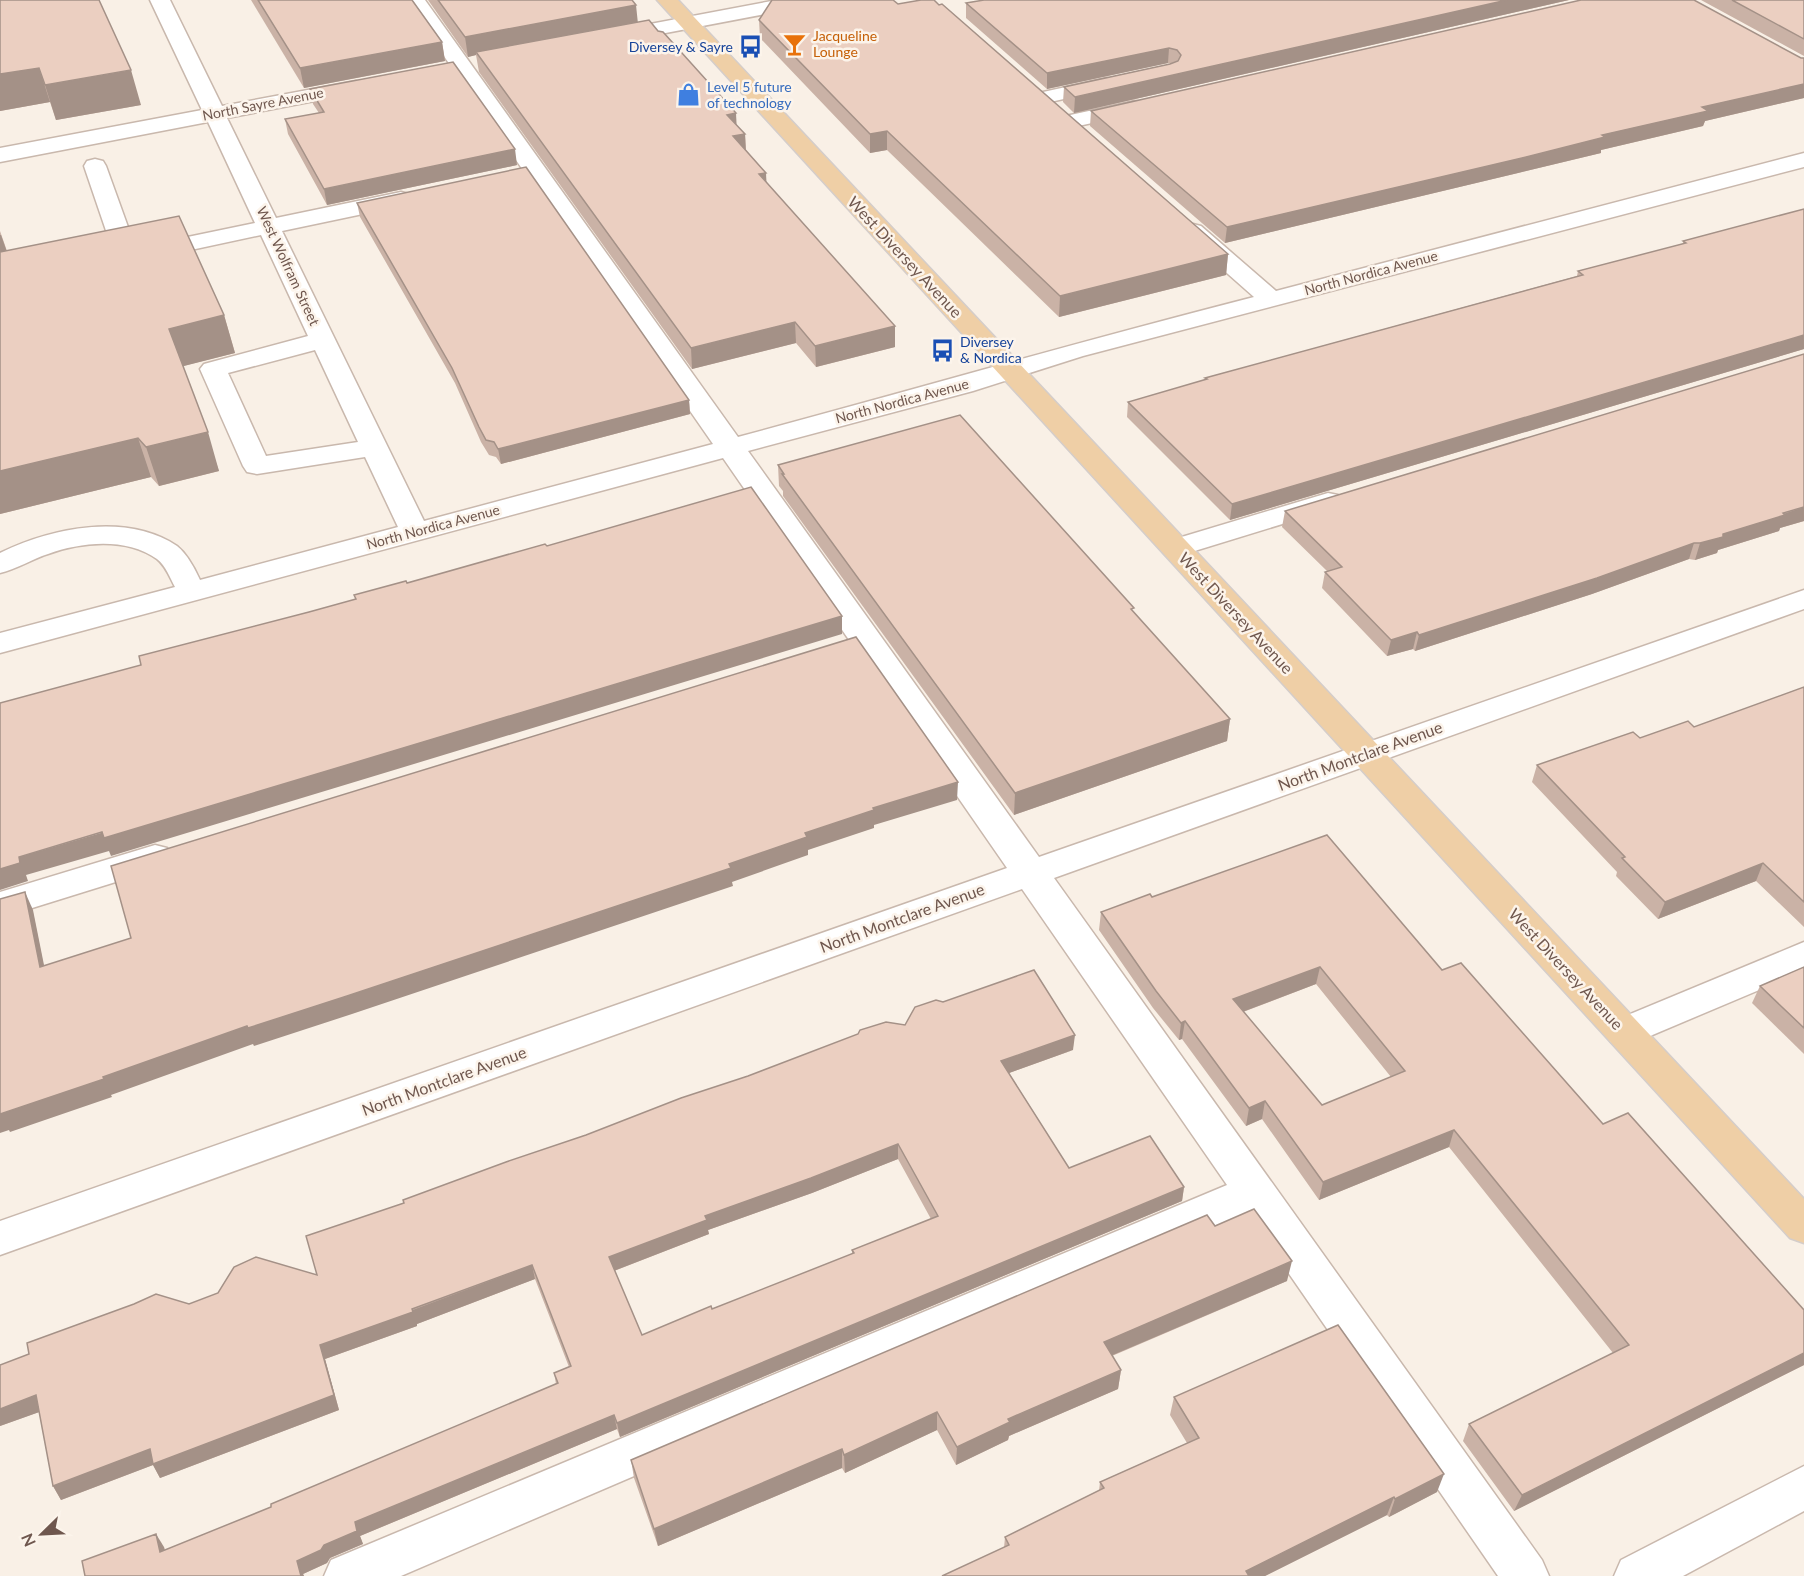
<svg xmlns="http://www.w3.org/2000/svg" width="1804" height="1576" font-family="Lato,sans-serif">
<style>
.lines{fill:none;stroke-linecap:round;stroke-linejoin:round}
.minor-casing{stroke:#c9b8ad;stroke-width:3}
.major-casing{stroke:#d4cdca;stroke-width:3}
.minor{fill:#fff;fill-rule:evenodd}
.major{fill:#efcfa6;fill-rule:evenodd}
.wall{fill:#cab2a6;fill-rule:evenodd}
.shaded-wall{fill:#a49187}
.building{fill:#ebcfc1;stroke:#a49187;stroke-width:1.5;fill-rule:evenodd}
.labels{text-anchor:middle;stroke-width:5;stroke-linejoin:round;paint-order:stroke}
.far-food-label{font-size:14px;fill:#c56008;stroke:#fcf4eb;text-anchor:start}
.far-transit-label{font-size:14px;fill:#164399;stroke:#fcf4eb;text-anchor:end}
.far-shop-label{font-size:14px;fill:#366cbe;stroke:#fcf4eb;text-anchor:start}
.far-street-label{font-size:14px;fill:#6f574e;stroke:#fcf4eb}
.street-label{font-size:16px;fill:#6f574e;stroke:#fcf4eb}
</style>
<rect width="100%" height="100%" fill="#f9f0e6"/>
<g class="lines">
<defs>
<g id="minor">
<path d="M150,0h20l52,106 134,-25 7,2 3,4 -3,4 -7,2 -129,25 49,100 125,-26 8,2 3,5 -3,5 -8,2 -119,25 142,290 289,-77 -308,-444h20l313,437c172,-46 343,-96 516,-140l-69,-61 -4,-5 4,-5 8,-2 8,2 75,65 528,-138v14l-721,189 -110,35 -225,60 291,406 765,-267v19l-750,269 488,682 7,16h-51l-251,-363 -846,363h-77l7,-16 896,-375 -205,-296 -1022,366v-34l1007,-353 -284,-410 -723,195v-20l175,-46c-5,-9 -9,-21 -18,-28 -31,-22 -76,-17 -109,-5 -16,5 -31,15 -48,19v-20c51,-25 126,-41 177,-7 10,8 18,23 23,34l198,-53 -33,-70 -108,17 -10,-2 -4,-6 -43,-97 4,-5 104,-28 -47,-101 -112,24 -8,-2 -4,-5 2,5 -4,5 -8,2 -8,-2 -4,-5 -31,-91 3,-5 8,-2 8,2 3,5 31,86 4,-5 8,-2 106,-22 -47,-101 -208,40v-14l202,-38zM315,350l43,92 -92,14 -38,-83z"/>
<path d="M777,0h41l-3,4 -7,2 -195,37 -7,-2 -3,-4 3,-4 7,-2z"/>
<path d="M1107,78l7,2 3,4 -3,4 -73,16 -7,-2 -4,-4 4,-4z"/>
<path d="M1135,101l8,1 3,5 -3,5 -74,16 -8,-1 -3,-5 3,-5z"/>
<path d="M1328,493l10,2 4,6 -4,6 -163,50 -10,-3 -4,-6 4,-6z"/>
<path d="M155,845l12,3 5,9 -5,9 -167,52v-26z"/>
<path d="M1804,942v29l-180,76 -13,-5 -6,-10 6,-10z"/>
<path d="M1804,1466v45l-121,65h-69l7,-16z"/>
</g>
<path id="major" d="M657,0h21l1126,1199v44l-14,-5z"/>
</defs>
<use href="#minor" class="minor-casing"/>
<use href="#major" class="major-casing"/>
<use href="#minor" class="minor"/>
<use href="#major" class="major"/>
</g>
<g class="wall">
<path d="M0,0l141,105 -85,15 -6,-18 -50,9z"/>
<path d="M251,0h161l30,42 3,19 -141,27z"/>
<path d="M428,0h204l5,22 108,112 1,16 20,23v10l129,164 -79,20 -20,-24 -104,26 -213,-297 -3,-17 -8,2z"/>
<path d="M984,0h585l-495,113 -11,-11 1,-15 107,-23 -3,-1 -121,26 -81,-71v-15z"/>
<path d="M1701,0h103v56z"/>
<path d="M759,20l469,234 -2,21 -167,42 -172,-167 -17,3 -110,-115z"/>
<path d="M1801,58h3v40l-99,23 -2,5 -102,24v3l-83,20 -293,70 -135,-117 1,-15z"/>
<path d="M310,89l207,76 -190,40 -39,-71 -3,-15 34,-6 -6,-9z"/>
<path d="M357,203l332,197 1,14 -189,50 -5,-7 -7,-2 -8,-13 -26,-59 -95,-166z"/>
<path d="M1804,209v140l-574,171 -103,-103 1,-15 77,-22v-2l372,-102 1,-5 105,-27v-3z"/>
<path d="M0,231l7,20 217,64 11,38 -52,13 36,105 -60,15 -8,-9 -151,37z"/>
<path d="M1804,354v167l-24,7 -1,3 -61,19 -1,3 -22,7 -6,-1 -97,35 -177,57 -2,-2 -26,7 -65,-68 3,-16 2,-1 -45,-44 3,-16z"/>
<path d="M778,465l355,147 97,107 -3,22 -213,74 -231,-319v-5l-4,-5z"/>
<path d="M1804,687v240l-48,-46 -98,38 -42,-43 1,-4 -85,-90 5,-17 103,-27 54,-11z"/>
<path d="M1152,897l290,73 161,154 201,186v55l-290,146 -51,-70 6,-17 144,-71 -164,-206 -130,53 -57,-81 -16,7 -64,-87 -3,1 -26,-32 -54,-78 2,-18zM1316,984l75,93 -69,28 -79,-93z"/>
<path d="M1804,967v87l-52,-51 8,-17z"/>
<path d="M1073,1050l-64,23 60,95 115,19 -2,14 -562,236 -3,-8 -257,107 3,8 -33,14 -3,5 -24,11 1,2h-219l79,-29 1,3 106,-43 285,-123 -2,-11 15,-6 -34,-88 -118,45v2l-92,33 14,51 -179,68 -7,-13 -92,35 -8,-14 -14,-74 -39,14v-61l189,-61 128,-29zM898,1159l33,60 -79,31v4l-140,55 -70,26 -28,-64 95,-37 -1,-4 104,-37z"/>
<path d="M1215,1226l72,55 -175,75 9,14 -3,19 -109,47 -1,4 -52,25 -19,-35 -92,43 -3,-5 -184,78 -24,-68 -3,-18z"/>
<path d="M1174,1397l263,95 -48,25 -2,-2 -122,61h-323l62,-28 1,-11 94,-46 1,-9 87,-39 -17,-28z"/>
</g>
<g class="shaded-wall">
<path d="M1507,0h62l-495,113 1,-16z"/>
<path d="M636,5l2,19 -162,28v3l-8,2 -3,-20z"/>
<path d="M442,42l3,19 -141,27 -4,-20z"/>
<path d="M1169,48l-1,15 -121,26v-16z"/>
<path d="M39,68l11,34 -50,9v-37z"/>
<path d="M131,70l10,35 -85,15 -11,-35z"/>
<path d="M1804,84v14l-99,23 -2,5 -102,24v3l-83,20 -293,70 2,-16 475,-120z"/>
<path d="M736,113l1,20 -10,-18z"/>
<path d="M887,131v19l-17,3v-19z"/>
<path d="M745,134l1,20 -13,-18z"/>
<path d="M515,149l2,16 -190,40 -3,-16z"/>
<path d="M766,173l1,20 -8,-19z"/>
<path d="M0,235h1l13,37 -14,3z"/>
<path d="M1228,254l-2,21 -167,42 1,-21z"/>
<path d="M224,315l11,38 -55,14 -11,-38z"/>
<path d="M795,322l1,21 -104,26 -1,-21z"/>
<path d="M895,326v21l-79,20 -1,-21z"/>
<path d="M1804,335v14l-574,171 2,-16z"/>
<path d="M689,400l1,14 -189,50 -3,-15z"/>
<path d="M208,432l11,39 -60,15 -13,-39z"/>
<path d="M138,438l13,39 -151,37v-43z"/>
<path d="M1804,507v14l-24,7 -1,3 -61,19 -1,3 -22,7 5,-17 23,-9z"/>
<path d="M1694,543l-5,16 -97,35 -177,57 4,-16z"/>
<path d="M842,616v18l-731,222 -2,-5 -83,24 2,6 -28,9v-21l19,-12z"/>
<path d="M1417,632l-4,17 -26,7 4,-16z"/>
<path d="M1230,719l-3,22 -213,74 1,-22z"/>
<path d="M958,782l-1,18 -83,25v3l-66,22v5l-76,27 1,4 -381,128 -98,32 -1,-2 -142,51 1,2 -102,35 -1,-2 -9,3v-21l247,-86 482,-162 76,-31 68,-25z"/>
<path d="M1763,863l-7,18 -98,38 7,-17z"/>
<path d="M25,892l8,18 15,75 -8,-18z"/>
<path d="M1320,967l-4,17 -87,33 4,-18z"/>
<path d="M1185,1021l-3,18 -3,1 2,-17z"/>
<path d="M1075,1035l-2,15 -72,26v-15z"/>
<path d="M1265,1101l-3,18 -16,7 3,-18z"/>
<path d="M1454,1130l-5,17 -130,53 4,-18z"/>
<path d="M898,1144v15l-86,34 -104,37 1,4 -98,38 -2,-15 96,-41z"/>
<path d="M1184,1187l-2,14 -562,236 -3,-14z"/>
<path d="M1292,1261l-5,20 -186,79 3,-18z"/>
<path d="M532,1265l3,14 -118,45v2l-92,33 14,51 -179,68 -7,-13 -92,35 -8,-14 267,-141z"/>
<path d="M1804,1353v12l-290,146 8,-16z"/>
<path d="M1121,1370l-3,19 -109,47 -1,4 -52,25 1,-18 51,-28z"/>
<path d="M36,1395l9,15 -45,16v-17z"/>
<path d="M937,1412v18l-92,43 -1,-18z"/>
<path d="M614,1415l3,14 -257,107 3,8 -33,14 -3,5 -24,11 1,2h-3l-4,-15 27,-16 31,-23z"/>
<path d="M842,1449v19l-184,78 -4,-17z"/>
<path d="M1444,1474l-7,18 -48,25 6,-18z"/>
<path d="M1394,1497l-7,18 -122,61h-21l2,-5z"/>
<path d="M156,1534l8,13 3,18 -7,-13z"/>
</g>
<g class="building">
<path d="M0,0h99l32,70 -86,15 -6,-17 -39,6z"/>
<path d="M258,0h154l30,42 -142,26z"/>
<path d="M438,0h194l4,5 -171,32z"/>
<path d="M772,0h121l5,4 23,-4h13l5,5 3,-1 286,250 -168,42 -173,-165 -17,3 -111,-114z"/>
<path d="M984,0h523l-432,97 -11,-10 106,-23 8,-3 3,-6 -4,-5 -8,-2 -122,25 -81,-70z"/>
<path d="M1581,0h113l107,58h3v26l-102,23 6,4 -106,24 3,2 -83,21 -295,69 -136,-116z"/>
<path d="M1732,0h72v39z"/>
<path d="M649,20l9,11 5,1 73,81 -9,2 18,19 -12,2 33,37 -7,1 136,152 -80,20 -20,-24 -104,26 -215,-296z"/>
<path d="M453,62l62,87 -191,40 -39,-70 39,-7 -14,-23z"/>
<path d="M526,167l163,233 -191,49 -4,-7 -8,-2 -7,-13 -27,-59 -95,-165z"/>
<path d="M1804,209v126l-572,169 -104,-102 79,-23 -2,-1 378,-103 -5,-4 108,-28 -3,-2z"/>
<path d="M179,216l45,99 -55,14 39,103 -62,15 -8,-9 -138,33v-219z"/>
<path d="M1804,354v153l-21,6 2,2 -62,19v3l-23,6h-6l-97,35 -178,57 -2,-3 -26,8 -66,-68 17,-5 -57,-56z"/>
<path d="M960,415l174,193 -3,1 99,110 -215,74 -233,-319h2l-6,-9z"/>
<path d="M751,487l91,129 -738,222 -2,-6 -83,25 1,6 -20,6v-166l141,-38 -2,-9 170,-44 47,-13 -2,-4 52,-14 1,2 138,-39 2,2z"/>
<path d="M856,637l102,145 -85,26 1,2 -69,23 2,4 -78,27 2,4 -384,128 -99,32 -1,-2 -144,51 1,2 -104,35v-215l25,-7 15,75 91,-29 -20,-72z"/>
<path d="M1804,687v215l-41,-39 -98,39 -43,-44 3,-1 -88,-92 96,-33 7,6 48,-17 6,6z"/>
<path d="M1327,835l115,135 19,-7 142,161 25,-11 176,197v43l-282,142 -53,-71 160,-79 -175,-215 -131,52 -58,-81 -16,7 -64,-87 -4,2 -25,-32 -55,-79 49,-18 2,3zM1320,967l85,104 -83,34 -89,-106z"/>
<path d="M1804,967v61l-44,-42z"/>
<path d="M1034,970l41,65 -74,26 68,107 81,-32 34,51 -567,236 -3,-8 -259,107 2,9 -33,14 -3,5 -24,11 4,15h-216l-3,-15 74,-27 4,18 111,-45v-3l287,-121 -4,-10 17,-7 -39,-101 -120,44 1,3 -93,33 14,50 -181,69 -3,-15 -97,37 -17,-91 -36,14v-44l29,-11 -2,-11 107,-39 22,-10 33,10 29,-11 16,-26 22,-10 61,18 -11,-39 98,-33 -1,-3 103,-38 80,-27 95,-37 67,-22 110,-42 2,-4 26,-8 19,3 10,-18 21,-7 7,2zM898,1144l40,72 -86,34 2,3 -142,56 -1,-3 -69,29 -33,-78 98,-37 -2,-4 106,-38z"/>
<path d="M1254,1209l38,52 -188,81 17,28 -113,49 2,3 -53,25 -20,-35 -93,43 -2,-6 -188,80 -23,-69 576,-245 8,11z"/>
<path d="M1338,1325l106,149 -49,25 -1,-2 -148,74 3,5h-307l67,-31 -4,-8 99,-49 -4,-6 99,-44 -25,-41z"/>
</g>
<defs>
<symbol id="bar-bare" viewBox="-9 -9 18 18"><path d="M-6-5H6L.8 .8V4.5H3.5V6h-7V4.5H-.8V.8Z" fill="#e8710a" stroke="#fcf4eb" stroke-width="2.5" paint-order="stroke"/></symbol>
<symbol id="bus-bare" viewBox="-9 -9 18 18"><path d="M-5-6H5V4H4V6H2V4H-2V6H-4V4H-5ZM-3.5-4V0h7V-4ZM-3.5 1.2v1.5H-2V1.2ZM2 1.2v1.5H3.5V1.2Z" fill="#1a4fb4" stroke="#fcf4eb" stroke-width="2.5" paint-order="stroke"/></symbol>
<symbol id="shop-bare" viewBox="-9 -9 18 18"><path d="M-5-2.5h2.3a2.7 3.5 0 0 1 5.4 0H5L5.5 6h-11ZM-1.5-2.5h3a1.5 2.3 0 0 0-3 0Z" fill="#3f7fe0" stroke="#fcf4eb" stroke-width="2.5" paint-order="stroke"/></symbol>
</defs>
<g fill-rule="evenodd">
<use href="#bar-bare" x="778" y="28" width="33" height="33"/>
<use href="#bus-bare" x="734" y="30" width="33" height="33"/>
<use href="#shop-bare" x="672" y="78" width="33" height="33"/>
<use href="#bus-bare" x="926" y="334" width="33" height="33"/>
</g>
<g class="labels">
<g class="far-food-label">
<text x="813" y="41">Jacqueline<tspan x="813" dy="16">Lounge</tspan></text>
</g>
<g class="far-transit-label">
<text x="733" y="52">Diversey &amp; Sayre</text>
<text x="960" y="347" text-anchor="start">Diversey<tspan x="960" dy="16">&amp; Nordica</tspan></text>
</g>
<g class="far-shop-label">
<text x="707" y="92">Level 5 future<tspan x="707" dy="16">of technology</tspan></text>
</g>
<g class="far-street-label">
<text transform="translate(263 104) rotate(-11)" y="5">North Sayre Avenue</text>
<text transform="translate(288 266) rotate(65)" y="5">West Wolfram Street</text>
<text transform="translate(1371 273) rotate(-15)" y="5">North Nordica Avenue</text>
<text transform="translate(902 401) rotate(-15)" y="5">North Nordica Avenue</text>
<text transform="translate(433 527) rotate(-15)" y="5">North Nordica Avenue</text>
</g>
<g class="street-label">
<text transform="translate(905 257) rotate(47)" y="6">West Diversey Avenue</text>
<text transform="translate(1236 613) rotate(47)" y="6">West Diversey Avenue</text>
<text transform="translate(1360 756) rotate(-20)" y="6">North Montclare Avenue</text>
<text transform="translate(902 918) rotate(-20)" y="6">North Montclare Avenue</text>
<text transform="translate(1566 969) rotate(47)" y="6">West Diversey Avenue</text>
<text transform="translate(444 1081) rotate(-20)" y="6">North Montclare Avenue</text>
</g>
</g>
<g transform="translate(42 1534) rotate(246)" stroke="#fcf4eb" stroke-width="4.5" paint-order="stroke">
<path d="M0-4.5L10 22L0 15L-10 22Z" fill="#6f574e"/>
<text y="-9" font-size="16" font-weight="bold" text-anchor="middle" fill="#6f574e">N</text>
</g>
</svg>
